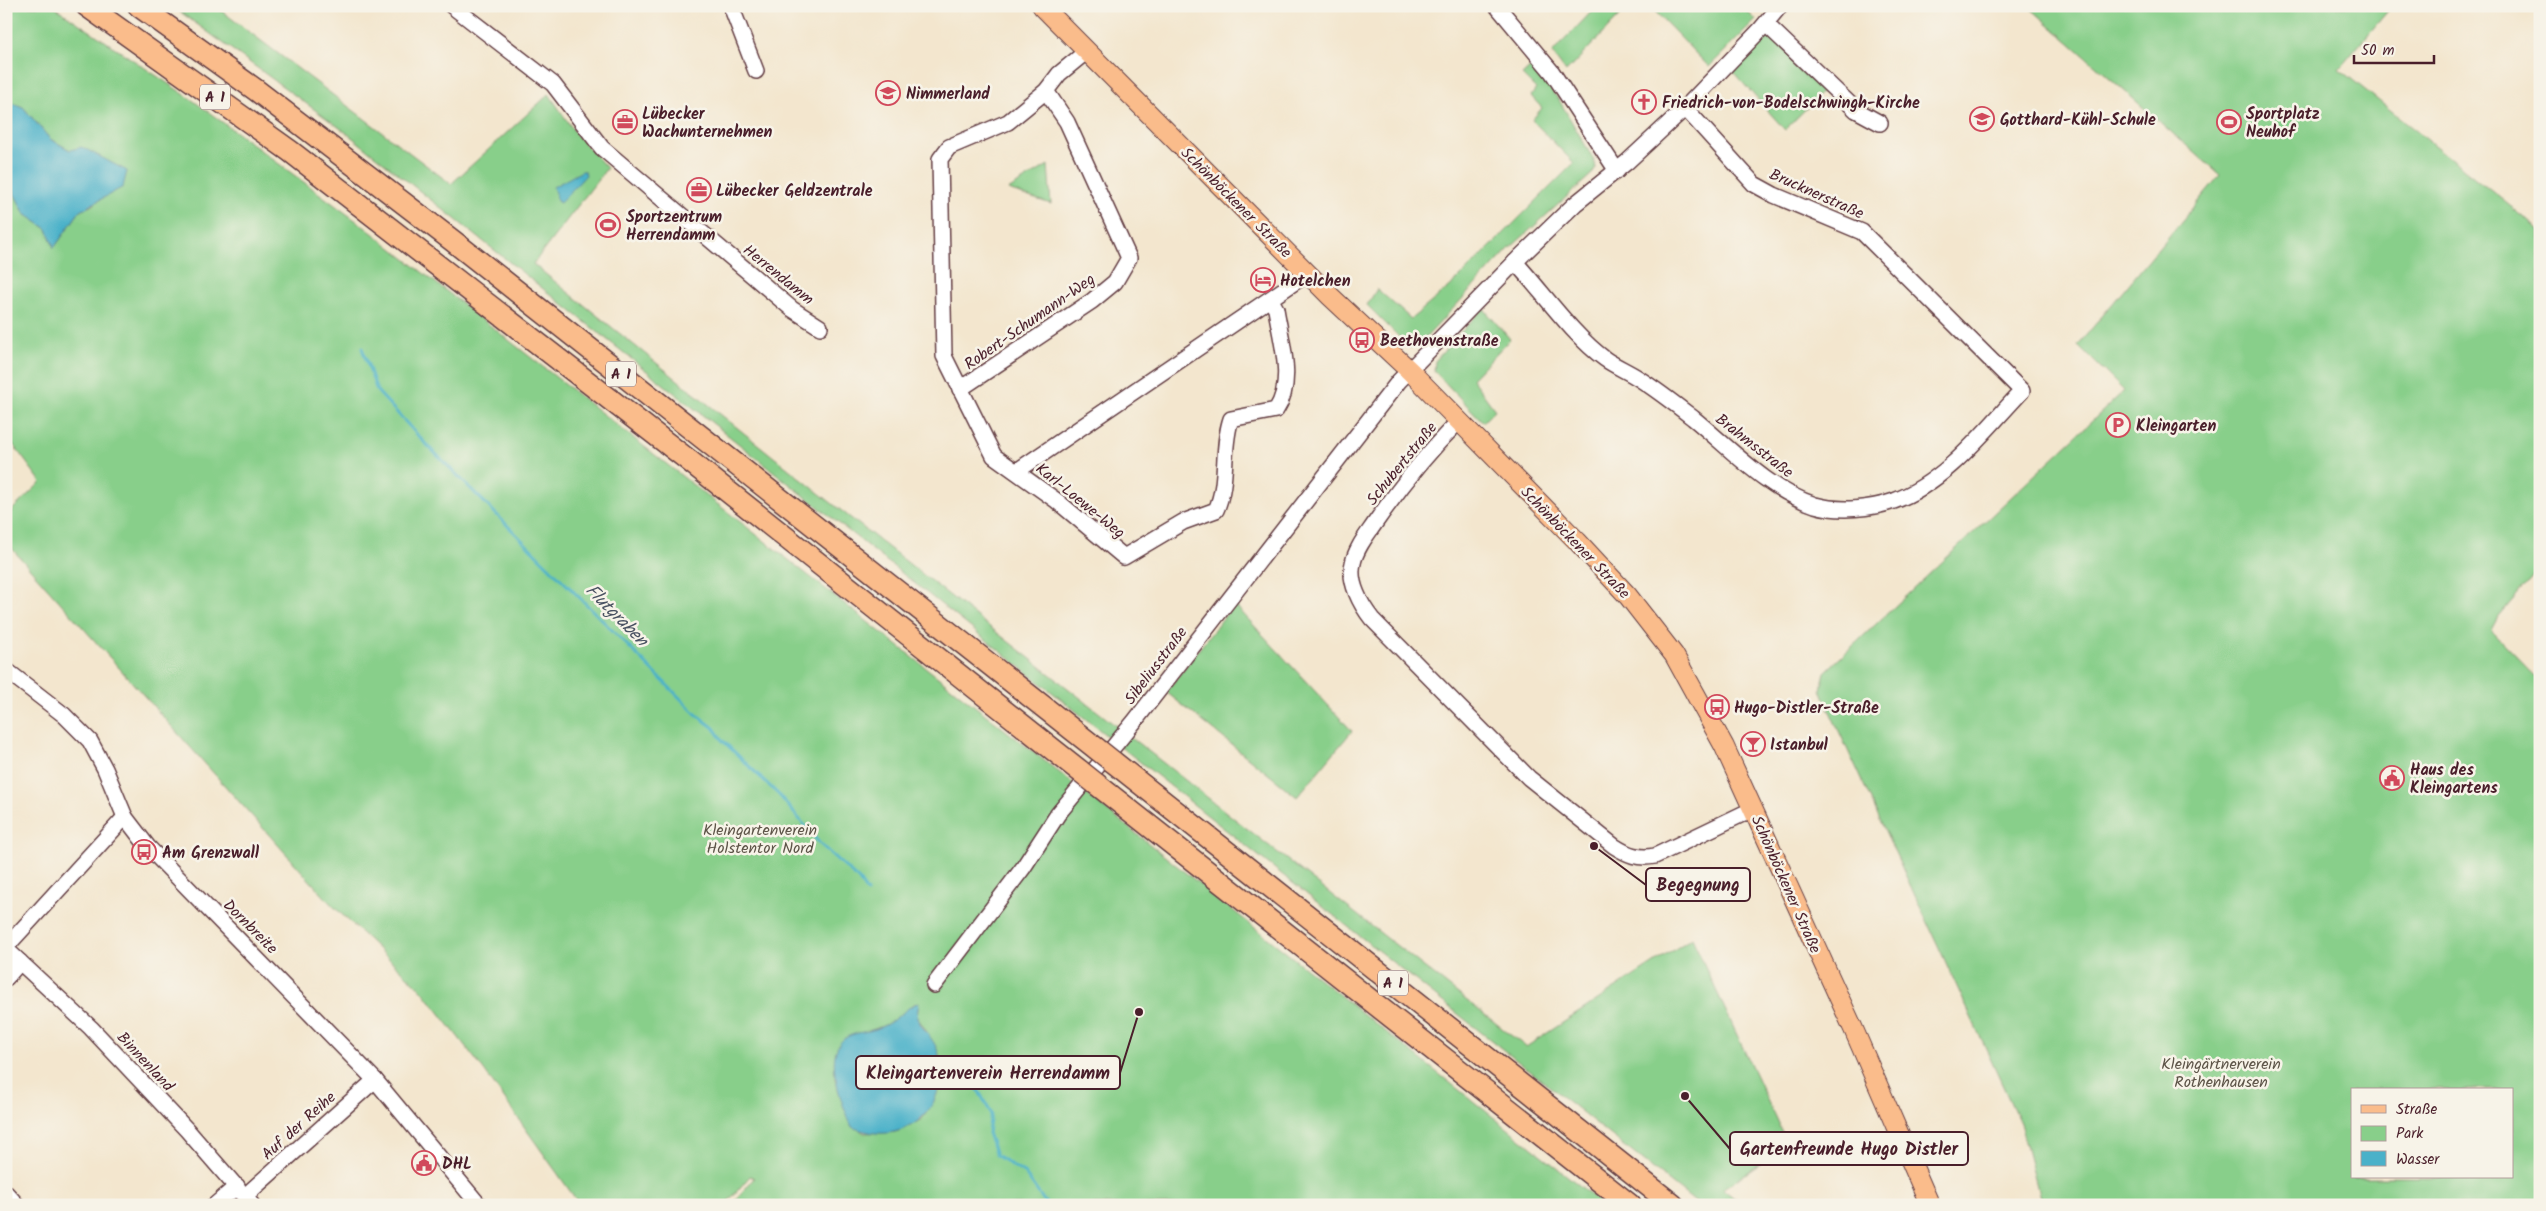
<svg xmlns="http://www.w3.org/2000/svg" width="2546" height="1211" font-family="Kalam,sans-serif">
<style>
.green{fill:#88cf8a;stroke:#69775a;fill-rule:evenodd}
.water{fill:#4ab1c9;stroke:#4a687a}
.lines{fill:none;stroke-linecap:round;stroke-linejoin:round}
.stream{stroke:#4ab1c9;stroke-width:3}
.minor-casing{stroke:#633d43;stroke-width:18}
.major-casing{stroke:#633d43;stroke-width:21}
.highway-casing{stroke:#633d43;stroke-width:24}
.minor{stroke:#fff;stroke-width:15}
.major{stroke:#fabc8b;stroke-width:19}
.highway{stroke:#fabc8b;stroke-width:21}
.highway-bridge-casing{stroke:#633d43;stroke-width:24;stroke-linecap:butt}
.highway-bridge{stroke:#fabc8b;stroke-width:21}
.labels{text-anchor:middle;stroke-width:5;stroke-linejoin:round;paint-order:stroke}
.shield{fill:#f7f3e8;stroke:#7e5f64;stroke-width:1}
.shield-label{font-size:15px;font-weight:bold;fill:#4a1f2b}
.poi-label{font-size:16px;font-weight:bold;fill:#4a1f2b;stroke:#f7f3e8;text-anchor:start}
.street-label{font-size:16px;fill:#4a1f2b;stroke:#f7f3e8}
.park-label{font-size:16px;fill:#5d5448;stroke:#f7f3e8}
.water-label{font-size:18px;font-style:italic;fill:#4a5262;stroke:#f7f3e8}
.leader{fill:none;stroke:#4a1f2b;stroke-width:2}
.callout-dot{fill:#4a1f2b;stroke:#f7f3e8;stroke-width:2}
.callout{fill:#f7f3e8;stroke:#4a1f2b;stroke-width:2}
.callout-label{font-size:18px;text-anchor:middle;font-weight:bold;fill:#4a1f2b}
</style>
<rect width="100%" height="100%" fill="#f7f3e8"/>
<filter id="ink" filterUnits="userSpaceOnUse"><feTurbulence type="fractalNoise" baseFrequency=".02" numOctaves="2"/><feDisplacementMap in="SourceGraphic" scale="10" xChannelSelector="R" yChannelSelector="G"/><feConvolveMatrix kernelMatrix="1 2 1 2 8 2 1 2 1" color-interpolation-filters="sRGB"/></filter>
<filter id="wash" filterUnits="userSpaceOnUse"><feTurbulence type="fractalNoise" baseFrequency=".0096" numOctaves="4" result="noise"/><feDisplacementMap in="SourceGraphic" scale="20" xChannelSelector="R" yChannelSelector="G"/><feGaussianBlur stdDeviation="1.12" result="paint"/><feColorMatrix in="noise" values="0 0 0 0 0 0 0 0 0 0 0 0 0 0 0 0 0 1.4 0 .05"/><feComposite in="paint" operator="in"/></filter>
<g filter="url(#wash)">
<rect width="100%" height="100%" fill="#f3e6ce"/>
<g class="green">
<path d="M6,6h47l138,93 175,129 694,545 544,432h-872l22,-27 -4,-2 -25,29h-145l-97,-136 -62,-80 -89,-84 -326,-363v-26l35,-34 -35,-47v-257l19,36 22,15 7,19 26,-37 15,-7 -25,-54 -20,-11 -27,-32 -17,-6zM918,1002l-1,15 10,15 13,40 -1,10 -5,19 -12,18 -18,10 -9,3 -31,1 -14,-11 -15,-43v-18l15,-25c17,-5 34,-8 49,-19 7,-5 11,-12 19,-15z"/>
<path d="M172,6h43l236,178 98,-90 27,40 31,34 -74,96 282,226 711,557 166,-109 96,207 -65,44 20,16h-44l-1355,-1074z"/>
<path d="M1597,6h32l-63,66 -14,-19z"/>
<path d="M1650,6h92l14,14 -47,47z"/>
<path d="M2028,6h364l-53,63 201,161v338l-42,49 -7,13 49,50v525h-498l-22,-82 -194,-420 -5,-14 4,-17 299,-281 -46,-46 142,-170zM2352,1090h160v87h-160z"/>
<path d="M1766,24l63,61 -44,45 -58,-65z"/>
<path d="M1533,65l26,35 35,60 2,8 -3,5 -84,76 -92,98h-8l-42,-42 10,-16 34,30 43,-36 120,-120 -42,-43 10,-12 -11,-12 5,-7 -14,-14z"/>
<path d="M1048,165l3,39 -43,-14z"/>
<path d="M1483,308l27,31 -38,40 23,31 -12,12 -49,-51 1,-10z"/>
<path d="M1234,604l118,127 -55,66 -131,-105z"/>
</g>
<g class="water">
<path d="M6,101l17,6 27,32 20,11 12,-3 45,24 -4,16 -43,24 -26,37 -7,-19 -22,-15 -19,-36z"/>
<path d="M582,171h3l1,4 -26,28 -2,-1 -5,-15z"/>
<path d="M919,1002l-2,15c7,17 20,22 23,43 7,54 -39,88 -88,67 -9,-20 -30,-72 -8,-88 10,-8 25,-6 37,-12 15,-6 24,-19 38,-25z"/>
</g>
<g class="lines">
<g class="stream">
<path d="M362,348l15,43 47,51 273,273 17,13 8,12 58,56 40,48 39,36 8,12"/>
<path d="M972,1079l19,34 -3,20 8,22 29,19 22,31"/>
</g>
</g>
</g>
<g filter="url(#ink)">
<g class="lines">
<defs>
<g id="minor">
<path d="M452,6l101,78 49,64 190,161 28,18"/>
<path d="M731,6l25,65"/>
<path d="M1497,6l55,66 65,99"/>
<path d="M1766,24l90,86 24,13"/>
<path d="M1087,51l-28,23 -13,17 -38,31 -59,25 -9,12 4,197 50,100 63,45 67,56 59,-35 33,-12c13,-28 5,-62 15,-91l45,-9c19,-28 5,-69 0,-101l-5,-9"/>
<path d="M1515,262c27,29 58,74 90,97 10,7 22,12 33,19 19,12 37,26 55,40 38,31 75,72 122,87 24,7 56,4 79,-4 52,-19 91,-71 128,-110l-160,-159 -88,-37 -20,-11 -69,-76"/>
<path d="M960,389l132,-88 23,-19 14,-24 -62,-136 -21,-31"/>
<path d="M1458,422c-31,31 -58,65 -83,101 -8,12 -19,25 -22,40 -5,19 8,42 19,56l157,159 85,68c14,9 24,13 41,10l98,-47"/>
<path d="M1017,471l291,-198"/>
<path d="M6,670l58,45 26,26 15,28 20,48 23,30 227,233 104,125"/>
<path d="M6,947l119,-130"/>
<path d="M6,949l85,79 96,102 65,75"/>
<path d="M6,978l14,-16"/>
<path d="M934,985l89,-117 35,-54 76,-92 265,-341 120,-123 56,-54 52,-42 58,-54 75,-78 20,-24"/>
<path d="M6,1193l11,12"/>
<path d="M245,1196l130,-116"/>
<path d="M215,1205l22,-19"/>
</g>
<path id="major" d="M1042,6l288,290 80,75 167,170 51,55 46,59 50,91 129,282 77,177"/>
<g id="highway">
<path d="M87,6l203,145 397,308 393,312"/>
<path d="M139,6l117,84 197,151 644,508"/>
<path d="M1112,761l561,444"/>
<path d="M1095,783l535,422"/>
</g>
</defs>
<use href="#minor" class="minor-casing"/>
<use href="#major" class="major-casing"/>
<use href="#highway" class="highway-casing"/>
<use href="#minor" class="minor"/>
<use href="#major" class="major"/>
<use href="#highway" class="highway"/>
<defs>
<g id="highway-bridge">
<path d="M1097,749l15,12"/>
<path d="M1080,771l15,12"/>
</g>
</defs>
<use href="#highway-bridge" class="highway-bridge-casing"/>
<use href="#highway-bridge" class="highway-bridge"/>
</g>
</g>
<defs>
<symbol id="school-ring" viewBox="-11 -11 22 22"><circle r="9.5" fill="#f7f3e8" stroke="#d1495b" stroke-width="1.5"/><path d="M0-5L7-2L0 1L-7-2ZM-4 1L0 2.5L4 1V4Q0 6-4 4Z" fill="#d1495b"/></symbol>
<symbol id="church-ring" viewBox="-11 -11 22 22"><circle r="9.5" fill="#f7f3e8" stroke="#d1495b" stroke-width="1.5"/><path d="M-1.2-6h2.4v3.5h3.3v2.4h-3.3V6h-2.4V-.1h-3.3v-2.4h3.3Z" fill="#d1495b"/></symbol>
<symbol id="office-ring" viewBox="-11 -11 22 22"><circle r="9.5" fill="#f7f3e8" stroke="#d1495b" stroke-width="1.5"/><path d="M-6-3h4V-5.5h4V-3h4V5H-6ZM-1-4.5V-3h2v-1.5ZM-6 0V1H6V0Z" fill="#d1495b"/></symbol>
<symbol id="stadium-ring" viewBox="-11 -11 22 22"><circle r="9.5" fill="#f7f3e8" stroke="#d1495b" stroke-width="1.5"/><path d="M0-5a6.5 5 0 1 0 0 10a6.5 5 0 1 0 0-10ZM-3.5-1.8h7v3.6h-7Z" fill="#d1495b"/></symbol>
<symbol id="hotel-ring" viewBox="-11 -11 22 22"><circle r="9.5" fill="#f7f3e8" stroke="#d1495b" stroke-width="1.5"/><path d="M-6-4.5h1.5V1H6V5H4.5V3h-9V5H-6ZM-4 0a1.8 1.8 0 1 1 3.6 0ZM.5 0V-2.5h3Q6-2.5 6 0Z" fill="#d1495b"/></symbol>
<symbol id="bus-ring" viewBox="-11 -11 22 22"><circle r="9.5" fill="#f7f3e8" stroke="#d1495b" stroke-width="1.5"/><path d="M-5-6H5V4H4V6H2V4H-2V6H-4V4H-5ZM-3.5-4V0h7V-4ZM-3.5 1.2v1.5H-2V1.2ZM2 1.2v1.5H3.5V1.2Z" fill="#d1495b"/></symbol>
<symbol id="parking-ring" viewBox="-11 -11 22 22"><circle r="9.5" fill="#f7f3e8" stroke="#d1495b" stroke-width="1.5"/><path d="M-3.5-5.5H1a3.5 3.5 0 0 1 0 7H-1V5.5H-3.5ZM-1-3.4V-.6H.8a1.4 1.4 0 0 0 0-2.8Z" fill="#d1495b"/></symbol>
<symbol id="bar-ring" viewBox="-11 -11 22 22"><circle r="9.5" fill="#f7f3e8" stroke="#d1495b" stroke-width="1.5"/><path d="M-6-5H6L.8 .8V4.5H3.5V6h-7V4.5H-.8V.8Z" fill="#d1495b"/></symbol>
<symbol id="civic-ring" viewBox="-11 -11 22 22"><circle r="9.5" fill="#f7f3e8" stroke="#d1495b" stroke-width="1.5"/><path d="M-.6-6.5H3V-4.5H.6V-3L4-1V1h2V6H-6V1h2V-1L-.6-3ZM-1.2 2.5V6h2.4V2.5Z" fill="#d1495b"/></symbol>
</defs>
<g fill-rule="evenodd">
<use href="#school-ring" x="874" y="79" width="28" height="28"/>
<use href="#church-ring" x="1630" y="88" width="28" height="28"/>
<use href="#school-ring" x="1968" y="105" width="28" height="28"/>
<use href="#office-ring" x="611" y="108" width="28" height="28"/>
<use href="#stadium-ring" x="2215" y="108" width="28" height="28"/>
<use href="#office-ring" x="685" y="176" width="28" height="28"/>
<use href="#stadium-ring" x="594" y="211" width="28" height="28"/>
<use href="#hotel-ring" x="1249" y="266" width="28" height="28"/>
<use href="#bus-ring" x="1348" y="326" width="28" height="28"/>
<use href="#parking-ring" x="2104" y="411" width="28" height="28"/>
<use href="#bus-ring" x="1703" y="693" width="28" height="28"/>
<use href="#bar-ring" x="1739" y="730" width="28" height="28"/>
<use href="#civic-ring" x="2378" y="764" width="28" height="28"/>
<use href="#bus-ring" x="130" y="838" width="28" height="28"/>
<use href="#civic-ring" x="410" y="1149" width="28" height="28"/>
</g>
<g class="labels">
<g class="shield">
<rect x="200" y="84.5" width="30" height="25" rx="4"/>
<rect x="606" y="361.5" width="30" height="25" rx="4"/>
<rect x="1378" y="970.5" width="30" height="25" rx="4"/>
</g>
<g class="shield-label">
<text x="215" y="102">A 1</text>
<text x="621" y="379">A 1</text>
<text x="1393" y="988">A 1</text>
</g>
<g class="poi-label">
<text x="906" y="99">Nimmerland</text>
<text x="1662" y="108">Friedrich-von-Bodelschwingh-Kirche</text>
<text x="642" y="119">Lübecker<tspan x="642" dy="18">Wachunternehmen</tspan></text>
<text x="2246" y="119">Sportplatz<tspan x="2246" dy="18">Neuhof</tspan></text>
<text x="2000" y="125">Gotthard-Kühl-Schule</text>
<text x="716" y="196">Lübecker Geldzentrale</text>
<text x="626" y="222">Sportzentrum<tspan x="626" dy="18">Herrendamm</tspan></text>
<text x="1280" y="286">Hotelchen</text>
<text x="1380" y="346">Beethovenstraße</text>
<text x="2136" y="431">Kleingarten</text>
<text x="1734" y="713">Hugo-Distler-Straße</text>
<text x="1770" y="750">Istanbul</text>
<text x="2410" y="775">Haus des<tspan x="2410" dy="18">Kleingartens</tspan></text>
<text x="162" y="858">Am Grenzwall</text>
<text x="442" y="1169">DHL</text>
</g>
<g class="street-label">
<text transform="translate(1817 193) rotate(24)" y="6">Brucknerstraße</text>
<text transform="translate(1237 202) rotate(45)" y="6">Schönböckener Straße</text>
<text transform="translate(779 274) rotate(39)" y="6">Herrendamm</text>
<text transform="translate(1029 321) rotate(-35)" y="6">Robert-Schumann-Weg</text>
<text transform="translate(1755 445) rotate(38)" y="6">Brahmsstraße</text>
<text transform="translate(1401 463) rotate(-51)" y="6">Schubertstraße</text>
<text transform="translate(1081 500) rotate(39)" y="6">Karl-Loewe-Weg</text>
<text transform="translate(1576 542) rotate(46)" y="6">Schönböckener Straße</text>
<text transform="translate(1155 665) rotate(-53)" y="6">Sibeliusstraße</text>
<text transform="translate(1787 884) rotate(66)" y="6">Schönböckener Straße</text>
<text transform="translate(251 926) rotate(45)" y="6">Dornbreite</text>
<text transform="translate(146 1061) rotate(47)" y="6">Binnenland</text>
<text transform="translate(298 1125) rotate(-42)" y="6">Auf der Reihe</text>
</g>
<g class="park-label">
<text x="760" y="835">Kleingartenverein<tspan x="760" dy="18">Holstentor Nord</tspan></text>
<text x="2221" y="1069">Kleingärtnerverein<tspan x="2221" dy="18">Rothenhausen</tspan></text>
</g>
<g class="water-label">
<text transform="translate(617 615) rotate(45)" y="6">Flutgraben</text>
</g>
</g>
<path class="leader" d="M1594 846L1646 885M1139 1012L1120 1073M1685 1096L1730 1149"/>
<g class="callout-dot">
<circle cx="1594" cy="846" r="5"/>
<circle cx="1139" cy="1012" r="5"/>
<circle cx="1685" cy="1096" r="5"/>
</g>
<g class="callout">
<rect x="1646" y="868" width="104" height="33" rx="5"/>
<rect x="856" y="1056" width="264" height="33" rx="5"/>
<rect x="1730" y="1132" width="238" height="33" rx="5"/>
</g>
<g class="callout-label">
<text x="1698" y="891">Begegnung</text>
<text x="988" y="1079">Kleingartenverein Herrendamm</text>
<text x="1849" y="1155">Gartenfreunde Hugo Distler</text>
</g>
<rect width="2546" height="1211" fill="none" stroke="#f7f3e8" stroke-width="25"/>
<rect x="2351" y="1088" width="162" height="90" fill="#f7f3e8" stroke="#b29e9c"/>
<rect x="2361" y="1105" width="25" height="8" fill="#fabc8b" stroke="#b29e9c"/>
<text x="2396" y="1114" font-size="15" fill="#4a1f2b">Straße</text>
<rect x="2361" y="1126" width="25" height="15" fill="#88cf8a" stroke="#b29e9c"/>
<text x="2396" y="1138" font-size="15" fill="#4a1f2b">Park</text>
<rect x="2361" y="1151" width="25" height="15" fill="#4ab1c9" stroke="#b29e9c"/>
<text x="2396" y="1164" font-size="15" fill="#4a1f2b">Wasser</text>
<path d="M2354 55v8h80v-8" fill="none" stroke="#4a1f2b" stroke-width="2.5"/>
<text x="2361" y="55" font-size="15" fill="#4a1f2b" stroke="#f7f3e8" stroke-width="4" paint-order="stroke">50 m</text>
</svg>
